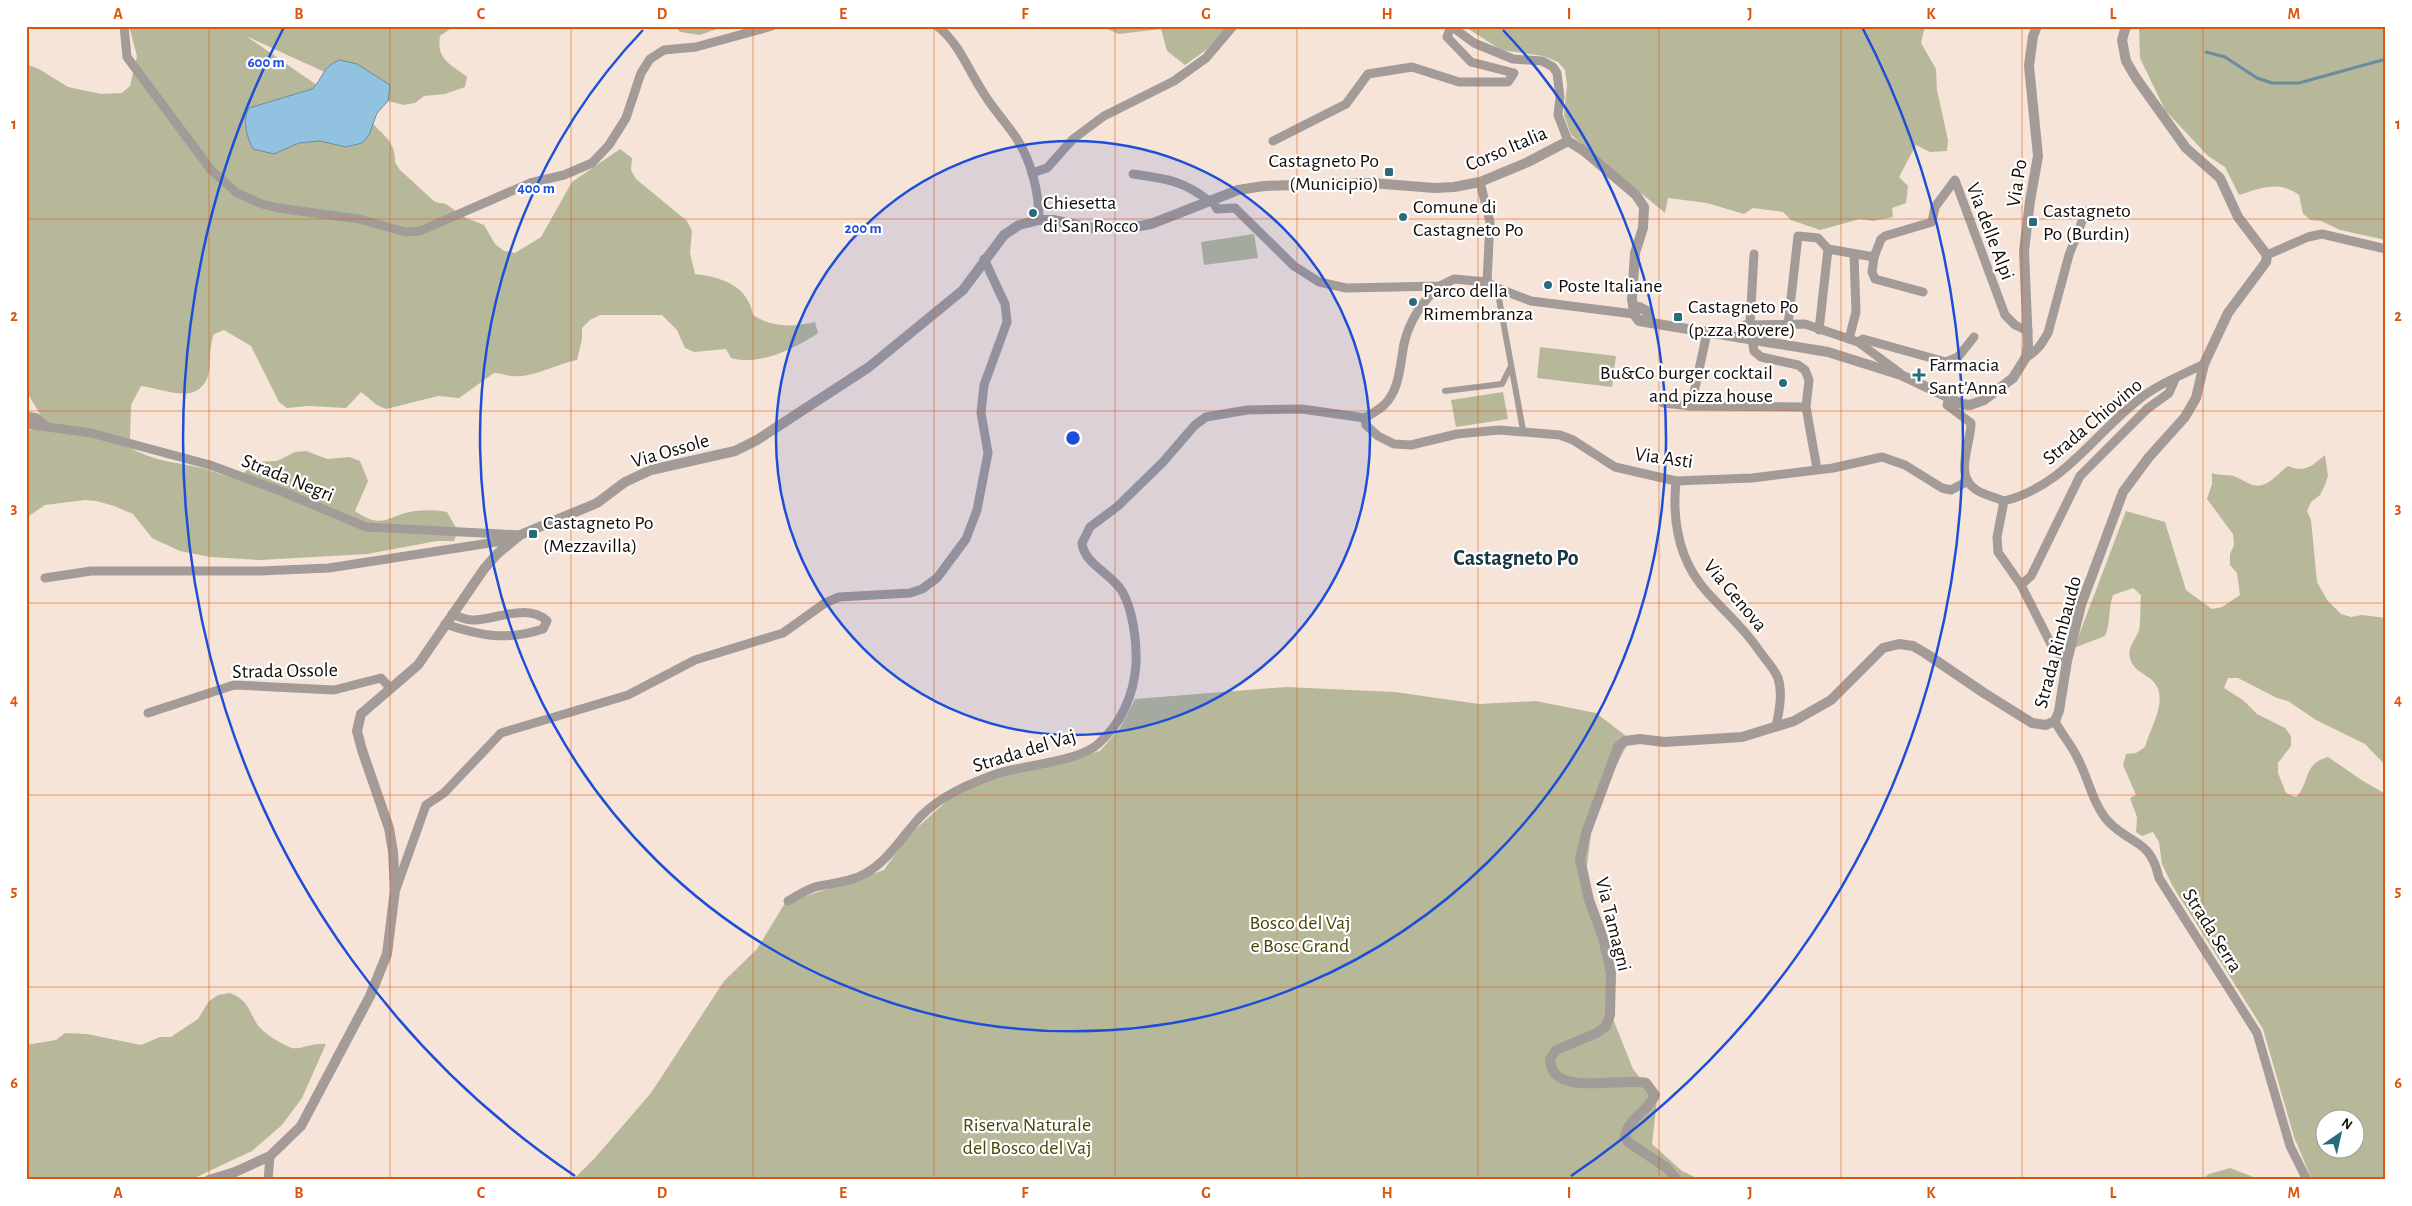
<svg xmlns="http://www.w3.org/2000/svg" width="2412" height="1206" font-family="'Alegreya Sans',sans-serif">
<style>
.green{fill:#b7b899;fill-rule:evenodd}
.water{fill:#91c3e1;stroke:#6b8ca0}
.lines{fill:none;stroke-linecap:round;stroke-linejoin:round}
.stream{stroke:#6b8ca0;stroke-width:3}
.pedestrian{stroke:#a39b97;stroke-width:6}
.minor{stroke:#a39b97;stroke-width:9}
.tertiary{stroke:#a39b97;stroke-width:10}
.grid{fill:none;stroke:#dd550c;stroke-width:1;stroke-opacity:0.55}
.ring{fill:none;stroke:#1d4ed8;stroke-width:2.5}
.poi-dot{fill:#286b7d;stroke:#fff;stroke-width:2}
.labels{text-anchor:middle;stroke-width:4.5;stroke-linejoin:round;paint-order:stroke}
.street-label{font-size:20px;fill:#130d09;stroke:#fff}
.poi-label{font-size:20px;fill:#130d09;stroke:#fff;text-anchor:start}
.park-label{font-size:20px;fill:#464709;stroke:#fff}
.quarter-label{font-size:22px;font-weight:bold;fill:#17373f;stroke:#fff}
.centre{fill:#1d4ed8;stroke:#fff;stroke-width:2.5}
.ring-label{font-size:15px;text-anchor:middle;font-weight:bold;fill:#1d4ed8;stroke:#fff;stroke-width:4.5;stroke-linejoin:round;paint-order:stroke}
.neatline{fill:none;stroke:#dd550c;stroke-width:2}
.grid-label{font-size:16px;text-anchor:middle;font-weight:bold;fill:#dd550c}
</style>
<rect width="100%" height="100%" fill="#f6e4d8"/>
<g class="green">
<path d="M129,26h275l24,2 2,-2h24l-14,10c-4,24 11,28 27,41l-2,10 -20,7 -21,2 -9,7 -11,2 -16,-4 -142,-65 127,88c12,12 23,20 22,38l5,8 35,32 11,2 18,13 20,8 11,19 9,7 11,2 26,-16 31,-55 48,-33 12,9 -1,12 5,9 51,42 5,10 -2,22 5,21c27,3 53,12 58,41 19,13 40,12 62,7l3,11c-23,16 -59,33 -87,25l-5,-9 -32,3 -9,-4 -8,-18 -15,-15h-62l-10,5 -8,8v11l-5,21c-20,4 -45,18 -63,16 -7,0 -14,-3 -20,-3l-35,25 -21,-2 -52,13 -9,-4 -16,-13 -15,16 -38,-2 -21,2 -8,-6 -28,-56 -27,-16 -10,4c-6,15 -2,29 -6,42 -11,31 -45,12 -67,10l-10,19 -1,33 2,11c28,14 46,13 74,20 10,3 20,9 30,7 8,-1 13,-8 18,-14l23,-1 18,-9 11,-1 21,8 22,-2 11,4 8,20 -13,30c29,20 32,4 60,0 11,-1 22,-1 32,1l11,19 -4,10h-17l-70,13 -107,6 -50,-3 -30,-6 -28,-13 -19,-24 -19,-8 -18,-5 -11,-1 -40,5 -19,13v-87l5,-1 9,-16 -14,-23v-327l13,5 29,18 33,7 21,-1 8,-7 7,-30z"/>
<path d="M675,26h50l-25,9 -20,-3z"/>
<path d="M1100,26h129l-13,17 -31,22 -18,-14 -6,-22 -42,5z"/>
<path d="M1464,26h461l-4,17 15,26 1,21 11,50 -1,11 -17,1 -14,-7 -17,32 9,9 -2,17 -14,5 1,9 -20,4 -13,-2 -40,11 -29,-10 -8,-8 -30,-4 -9,6 -37,-11 -39,-5 -3,15 -94,-78 -7,-20 3,-30 -2,-15 -7,-8 -15,-6 -42,-6z"/>
<path d="M2139,26h247v214l-46,-10 -19,-9 -10,-1 -8,-6 -4,-19c-20,-15 -38,-7 -60,0l-14,-28 -17,-11 -43,-46 -25,-52z"/>
<path d="M1254,234l4,24 -54,7 -3,-23z"/>
<path d="M1540,347l76,9 -4,31 -75,-9z"/>
<path d="M1503,392l5,27 -52,8 -5,-27z"/>
<path d="M2325,455l3,21 -3,9 -5,10 -9,7 -4,9 4,9 6,62 10,18 14,14 10,3 11,-2 24,3v148l-21,-22 -49,-24 -28,-19 -11,-3 -39,-20h-10l-4,10 19,12 14,14 28,14 6,8v10l-13,17v10l8,20 10,4c15,-15 6,-33 32,-40l35,24 23,13v386h-74l-18,-43 -31,-108 -91,-144 -10,-21 -3,-22 -6,-10 -11,4 -6,-4 1,-15 -7,-19 6,-3 -13,-30 3,-11 10,-1 9,-6c6,-22 28,-53 3,-70 -7,-5 -16,-9 -18,-19 -3,-12 6,-18 9,-28 2,-8 1,-26 2,-35l-8,-7 -20,7c-5,14 -2,27 -8,41l-31,12 52,-137 39,11 21,68 26,19 10,-2 18,-12 -3,-22 -7,-8v-11l4,-9 -1,-11 -26,-35 5,-15v-11c8,3 16,1 24,4 5,2 9,5 14,7 16,7 27,-10 38,-18 17,7 24,0 37,-11zM2324,1118h30v30h-30z"/>
<path d="M1286,687l109,5 84,12 57,-3 60,12 34,26 -22,43 -16,44 -6,47 9,40 19,44 -1,62 20,50 24,31 -5,44 30,27 19,9h-1128l21,-21 57,-66 73,-112 33,-32 28,-46 99,-33 25,-35 48,-43 56,-20 87,-21 20,-23 15,-29z"/>
<path d="M230,993c19,8 17,15 27,31 6,9 24,20 35,24 8,2 21,-6 34,-4l-24,54 -20,27 -30,26 -62,29h-164v-135l30,-5 9,-7 22,1 54,11 19,-8h11l27,-18 11,-18 9,-6z"/>
<path d="M2230,1168l21,8 3,4h-53l8,-6z"/>
</g>
<path class="water" d="M340,60l17,4 33,21 -2,16 -11,12 -8,22 -7,8 -16,4 -26,-6 -21,2 -25,11 -21,-5c-6,-11 -11,-29 -4,-41l63,-19c12,-11 9,-22 28,-29z"/>
<g class="lines">
<path class="stream" d="M2206,52l19,5 32,21 15,5h27l87,-24"/>
<g class="pedestrian">
<path d="M1497,288l26,142"/>
<path d="M1445,391l57,-7 9,-18"/>
</g>
<g class="minor">
<path d="M124,26l3,31 84,113 26,23 25,11 16,4 81,11 46,13 15,-1 110,-48 34,-8 28,-12 17,-18 17,-27 15,-45 9,-14 14,-9 32,-3 76,-21"/>
<path d="M937,26c21,16 30,41 44,63 10,18 25,33 36,50 15,24 22,54 22,81"/>
<path d="M1451,26l23,17 39,16 29,2 11,6 4,6 3,24 -2,18 10,26"/>
<path d="M1273,141l73,-37 22,-30 44,-7 47,15h49l6,-9 -43,-11 -24,-25 4,-11"/>
<path d="M1032,173l15,-5 26,-29 31,-23 70,-35 32,-23 27,-32"/>
<path d="M1133,174c33,5 49,6 76,27"/>
<path d="M1480,182l10,40 -3,60"/>
<path d="M1212,200l5,9 18,-1 59,58 25,16 27,6 94,-2 14,-7 33,3 10,6 34,13 103,13"/>
<path d="M2267,255l41,-18 14,-3 64,15"/>
<path d="M1874,257l-2,15 3,7 48,13"/>
<path d="M1750,323l4,-69"/>
<path d="M1788,325l10,-89 20,2 10,11 46,8 7,-18 4,-3 47,-14 3,-15 20,-27 50,135 10,10 13,6"/>
<path d="M1819,330l9,-81"/>
<path d="M1741,338l4,-13 60,-1 53,18 42,31"/>
<path d="M1752,339l2,12 7,6 37,8 7,5 4,10 -3,27 11,62"/>
<path d="M1849,339l7,-27 -2,-58"/>
<path d="M1858,342l5,-3 83,23 12,-5 16,-20"/>
<path d="M2026,357c11,-5 16,-14 22,-24l21,-78 17,-44"/>
<path d="M1949,398l-2,7 24,18c0,21 -17,52 4,66 8,6 20,8 29,12"/>
<path d="M1663,403l28,3 115,1"/>
<path d="M1691,406l16,-73"/>
<path d="M26,416l11,2 9,8"/>
<path d="M1365,418l1,7 12,11 16,8 17,1 46,-11 42,-4 61,5 13,5 42,27 61,14 76,-3 81,-10 49,-11 23,8 37,23 9,2 17,-9"/>
<path d="M1365,418c6,-4 14,-8 19,-13 16,-15 16,-41 20,-61 5,-23 19,-44 36,-58"/>
<path d="M26,424l65,9 119,32 73,27 83,35 154,8"/>
<path d="M1676,481c-4,40 3,80 31,111 17,19 37,36 51,57 6,9 16,19 20,29 5,15 1,34 -2,49"/>
<path d="M2004,501c58,-14 89,-65 133,-100 19,-16 45,-26 67,-37"/>
<path d="M2004,501l-7,36 1,15 23,33 32,63 14,13"/>
<path d="M45,578l46,-7h169l69,-3 167,-26 13,1"/>
<path d="M2021,585l10,-9 49,-100 67,-67 22,-16 6,-14"/>
<path d="M445,624c36,12 61,17 98,5l4,-8c-18,-18 -50,-2 -72,-1 -8,1 -15,-3 -23,-6"/>
<path d="M148,713l86,-28 100,5 47,-12 9,10"/>
<path d="M2055,721c6,13 16,23 22,36 11,20 15,45 30,63 23,26 43,17 52,58l98,155 33,113 17,34"/>
<path d="M396,889l30,-84 18,-12 57,-60 127,-38 67,-35 88,-27 42,-30 14,-6 71,-4 12,-4 15,-11 29,-39 11,-29 11,-57 -7,-40 3,-28 23,-63 -2,-18 -21,-45"/>
<path d="M788,901c9,-5 18,-11 27,-14 17,-4 36,-5 51,-14 22,-12 38,-39 55,-57 21,-21 48,-32 75,-42 27,-9 82,-12 102,-30 23,-20 36,-49 38,-80 1,-22 -3,-54 -14,-73 -11,-18 -38,-27 -40,-48l8,-16 28,-21 45,-44 32,-37 11,-8 41,-7 55,-1 63,9"/>
<path d="M268,1180l2,-24"/>
</g>
<g class="tertiary">
<path d="M1643,321l5,-5 -1,-5 -8,-4 -5,7 5,7 189,31 73,23 61,29 8,1 14,-5 29,-22 13,-21 2,-11 -4,-95 6,-50 8,-45 -9,-90 4,-30 4,-10"/>
<path d="M209,1180l26,-8 35,-16 31,-30 69,-130 17,-42 8,-64 -2,-38 -4,-24 -27,-78 -5,-19 4,-17 57,-49 66,-96 13,-15 23,-19 77,-32 28,-21 26,-12 84,-19 22,-11 112,-73 94,-77 41,-55 15,-10 20,-5h14l38,8 43,-1 17,-3 87,-34 26,-4 107,-3 64,5 19,-1 26,-5 48,-20 40,-21 16,10 52,44 8,12 -1,21 -8,25 -3,46 2,13"/>
<path d="M1677,1180l-10,-12 -39,-26 -3,-6c4,-19 23,-24 30,-41l-9,-12c-22,-5 -80,10 -93,-12 -2,-3 -2,-8 -3,-12l6,-9 41,-17 9,-7 4,-11 1,-42 -8,-35 -14,-38 -9,-41 6,-26 32,-86 7,-6 15,-2 24,3 78,-5 52,-16 37,-21 52,-52 16,-4 14,2 12,7 59,40 48,30 14,2 9,-4 4,-10 8,-50 14,-56 42,-113 26,-35 36,-40 11,-19 8,-34 24,-51 38,-51 1,-7 -29,-38 -18,-39 -34,-30 -50,-70 -10,-17 -4,-21 4,-14"/>
</g>
</g>
<path class="grid" d="M209,26v1154M390,26v1154M571,26v1154M753,26v1154M934,26v1154M1115,26v1154M1297,26v1154M1478,26v1154M1659,26v1154M1841,26v1154M2022,26v1154M2203,26v1154M26,219h2360M26,411h2360M26,603h2360M26,795h2360M26,987h2360"/>
<circle cx="1073" cy="438" r="297" fill="#1d4ed8" fill-opacity=".12"/>
<g class="ring">
<circle cx="1073" cy="438" r="297"/>
<path d="M1503 30A593 593 0 1 1 643 30"/>
<path d="M575 1176A890 890 0 0 1 284 27M1862 27A890 890 0 0 1 1571 1176"/>
</g>
<g class="poi-dot">
<rect x="1384" y="167" width="10" height="10" rx="2.5"/>
<circle cx="1033" cy="213" r="5"/>
<circle cx="1403" cy="217" r="5"/>
<rect x="2028" y="217" width="10" height="10" rx="2.5"/>
<circle cx="1548" cy="285" r="5"/>
<circle cx="1413" cy="302" r="5"/>
<rect x="1673" y="312" width="10" height="10" rx="2.5"/>
<path d="M1916.5 367.5h5v5h5v5h-5v5h-5v-5h-5v-5h5z"/>
<circle cx="1783" cy="383" r="5"/>
<rect x="528" y="529" width="10" height="10" rx="2.5"/>
</g>
<g class="labels">
<g class="street-label">
<text transform="translate(1506 148) rotate(-23)" y="7">Corso Italia</text>
<text transform="translate(2016 183) rotate(-81)" y="7">Via Po</text>
<text transform="translate(1991 231) rotate(69)" y="7">Via delle Alpi</text>
<text transform="translate(2092 421) rotate(-40)" y="7">Strada Chiovino</text>
<text transform="translate(670 450) rotate(-16)" y="7">Via Ossole</text>
<text transform="translate(1664 457) rotate(8)" y="7">Via Asti</text>
<text transform="translate(288 477) rotate(22)" y="7">Strada Negri</text>
<text transform="translate(1736 595) rotate(50)" y="7">Via Genova</text>
<text transform="translate(2057 642) rotate(-75)" y="7">Strada Rimbaudo</text>
<text transform="translate(285 670) rotate(-1)" y="7">Strada Ossole</text>
<text transform="translate(1024 750) rotate(-17)" y="7">Strada del Vaj</text>
<text transform="translate(1614 924) rotate(76)" y="7">Via Tamagni</text>
<text transform="translate(2213 930) rotate(58)" y="7">Strada Serra</text>
</g>
<g class="poi-label">
<text x="1379" y="167" text-anchor="end">Castagneto Po<tspan x="1379" dy="23">(Municipio)</tspan></text>
<text x="1043" y="209">Chiesetta<tspan x="1043" dy="23">di San Rocco</tspan></text>
<text x="1413" y="213">Comune di<tspan x="1413" dy="23">Castagneto Po</tspan></text>
<text x="2043" y="217">Castagneto<tspan x="2043" dy="23">Po (Burdin)</tspan></text>
<text x="1558" y="292">Poste Italiane</text>
<text x="1423" y="297">Parco della<tspan x="1423" dy="23">Rimembranza</tspan></text>
<text x="1688" y="313">Castagneto Po<tspan x="1688" dy="23">(p.zza Rovere)</tspan></text>
<text x="1929" y="371">Farmacia<tspan x="1929" dy="23">Sant'Anna</tspan></text>
<text x="1773" y="379" text-anchor="end">Bu&amp;Co burger cocktail<tspan x="1773" dy="23">and pizza house</tspan></text>
<text x="543" y="529">Castagneto Po<tspan x="543" dy="23">(Mezzavilla)</tspan></text>
</g>
<g class="park-label">
<text x="1300" y="929">Bosco del Vaj<tspan x="1300" dy="23">e Bosc Grand</tspan></text>
<text x="1027" y="1131">Riserva Naturale<tspan x="1027" dy="23">del Bosco del Vaj</tspan></text>
</g>
<g class="quarter-label">
<text x="1516" y="565">Castagneto Po</text>
</g>
</g>
<circle cx="1073" cy="438" r="8" class="centre"/>
<g class="ring-label">
<text x="266" y="67">600 m</text>
<text x="536" y="193">400 m</text>
<text x="863" y="233">200 m</text>
</g>
<rect width="2412" height="1206" fill="none" stroke="#ffffff" stroke-width="55"/>
<g transform="translate(2340 1134) rotate(34)"><circle r="24" fill="#ffffff" stroke="#a19e9d"/>
<path d="M0-4L9 19L0 12L-9 19Z" fill="#286b7d"/>
<text y="-8" font-size="14" font-weight="bold" text-anchor="middle" fill="#130d09">N</text>
</g>
<rect x="28" y="28" width="2356" height="1150" class="neatline"/>
<g class="grid-label">
<text x="118" y="19">A</text>
<text x="299" y="19">B</text>
<text x="481" y="19">C</text>
<text x="662" y="19">D</text>
<text x="843" y="19">E</text>
<text x="1025" y="19">F</text>
<text x="1206" y="19">G</text>
<text x="1387" y="19">H</text>
<text x="1569" y="19">I</text>
<text x="1750" y="19">J</text>
<text x="1931" y="19">K</text>
<text x="2113" y="19">L</text>
<text x="2294" y="19">M</text>
<text x="14" y="129">1</text>
<text x="2398" y="129">1</text>
<text x="14" y="321">2</text>
<text x="2398" y="321">2</text>
<text x="14" y="513">3</text>
<text x="2398" y="513">3</text>
<text x="14" y="705">4</text>
<text x="2398" y="705">4</text>
<text x="14" y="896">5</text>
<text x="2398" y="896">5</text>
<text x="14" y="1088">6</text>
<text x="2398" y="1088">6</text>
<text x="118" y="1198">A</text>
<text x="299" y="1198">B</text>
<text x="481" y="1198">C</text>
<text x="662" y="1198">D</text>
<text x="843" y="1198">E</text>
<text x="1025" y="1198">F</text>
<text x="1206" y="1198">G</text>
<text x="1387" y="1198">H</text>
<text x="1569" y="1198">I</text>
<text x="1750" y="1198">J</text>
<text x="1931" y="1198">K</text>
<text x="2113" y="1198">L</text>
<text x="2294" y="1198">M</text>
</g>
</svg>
